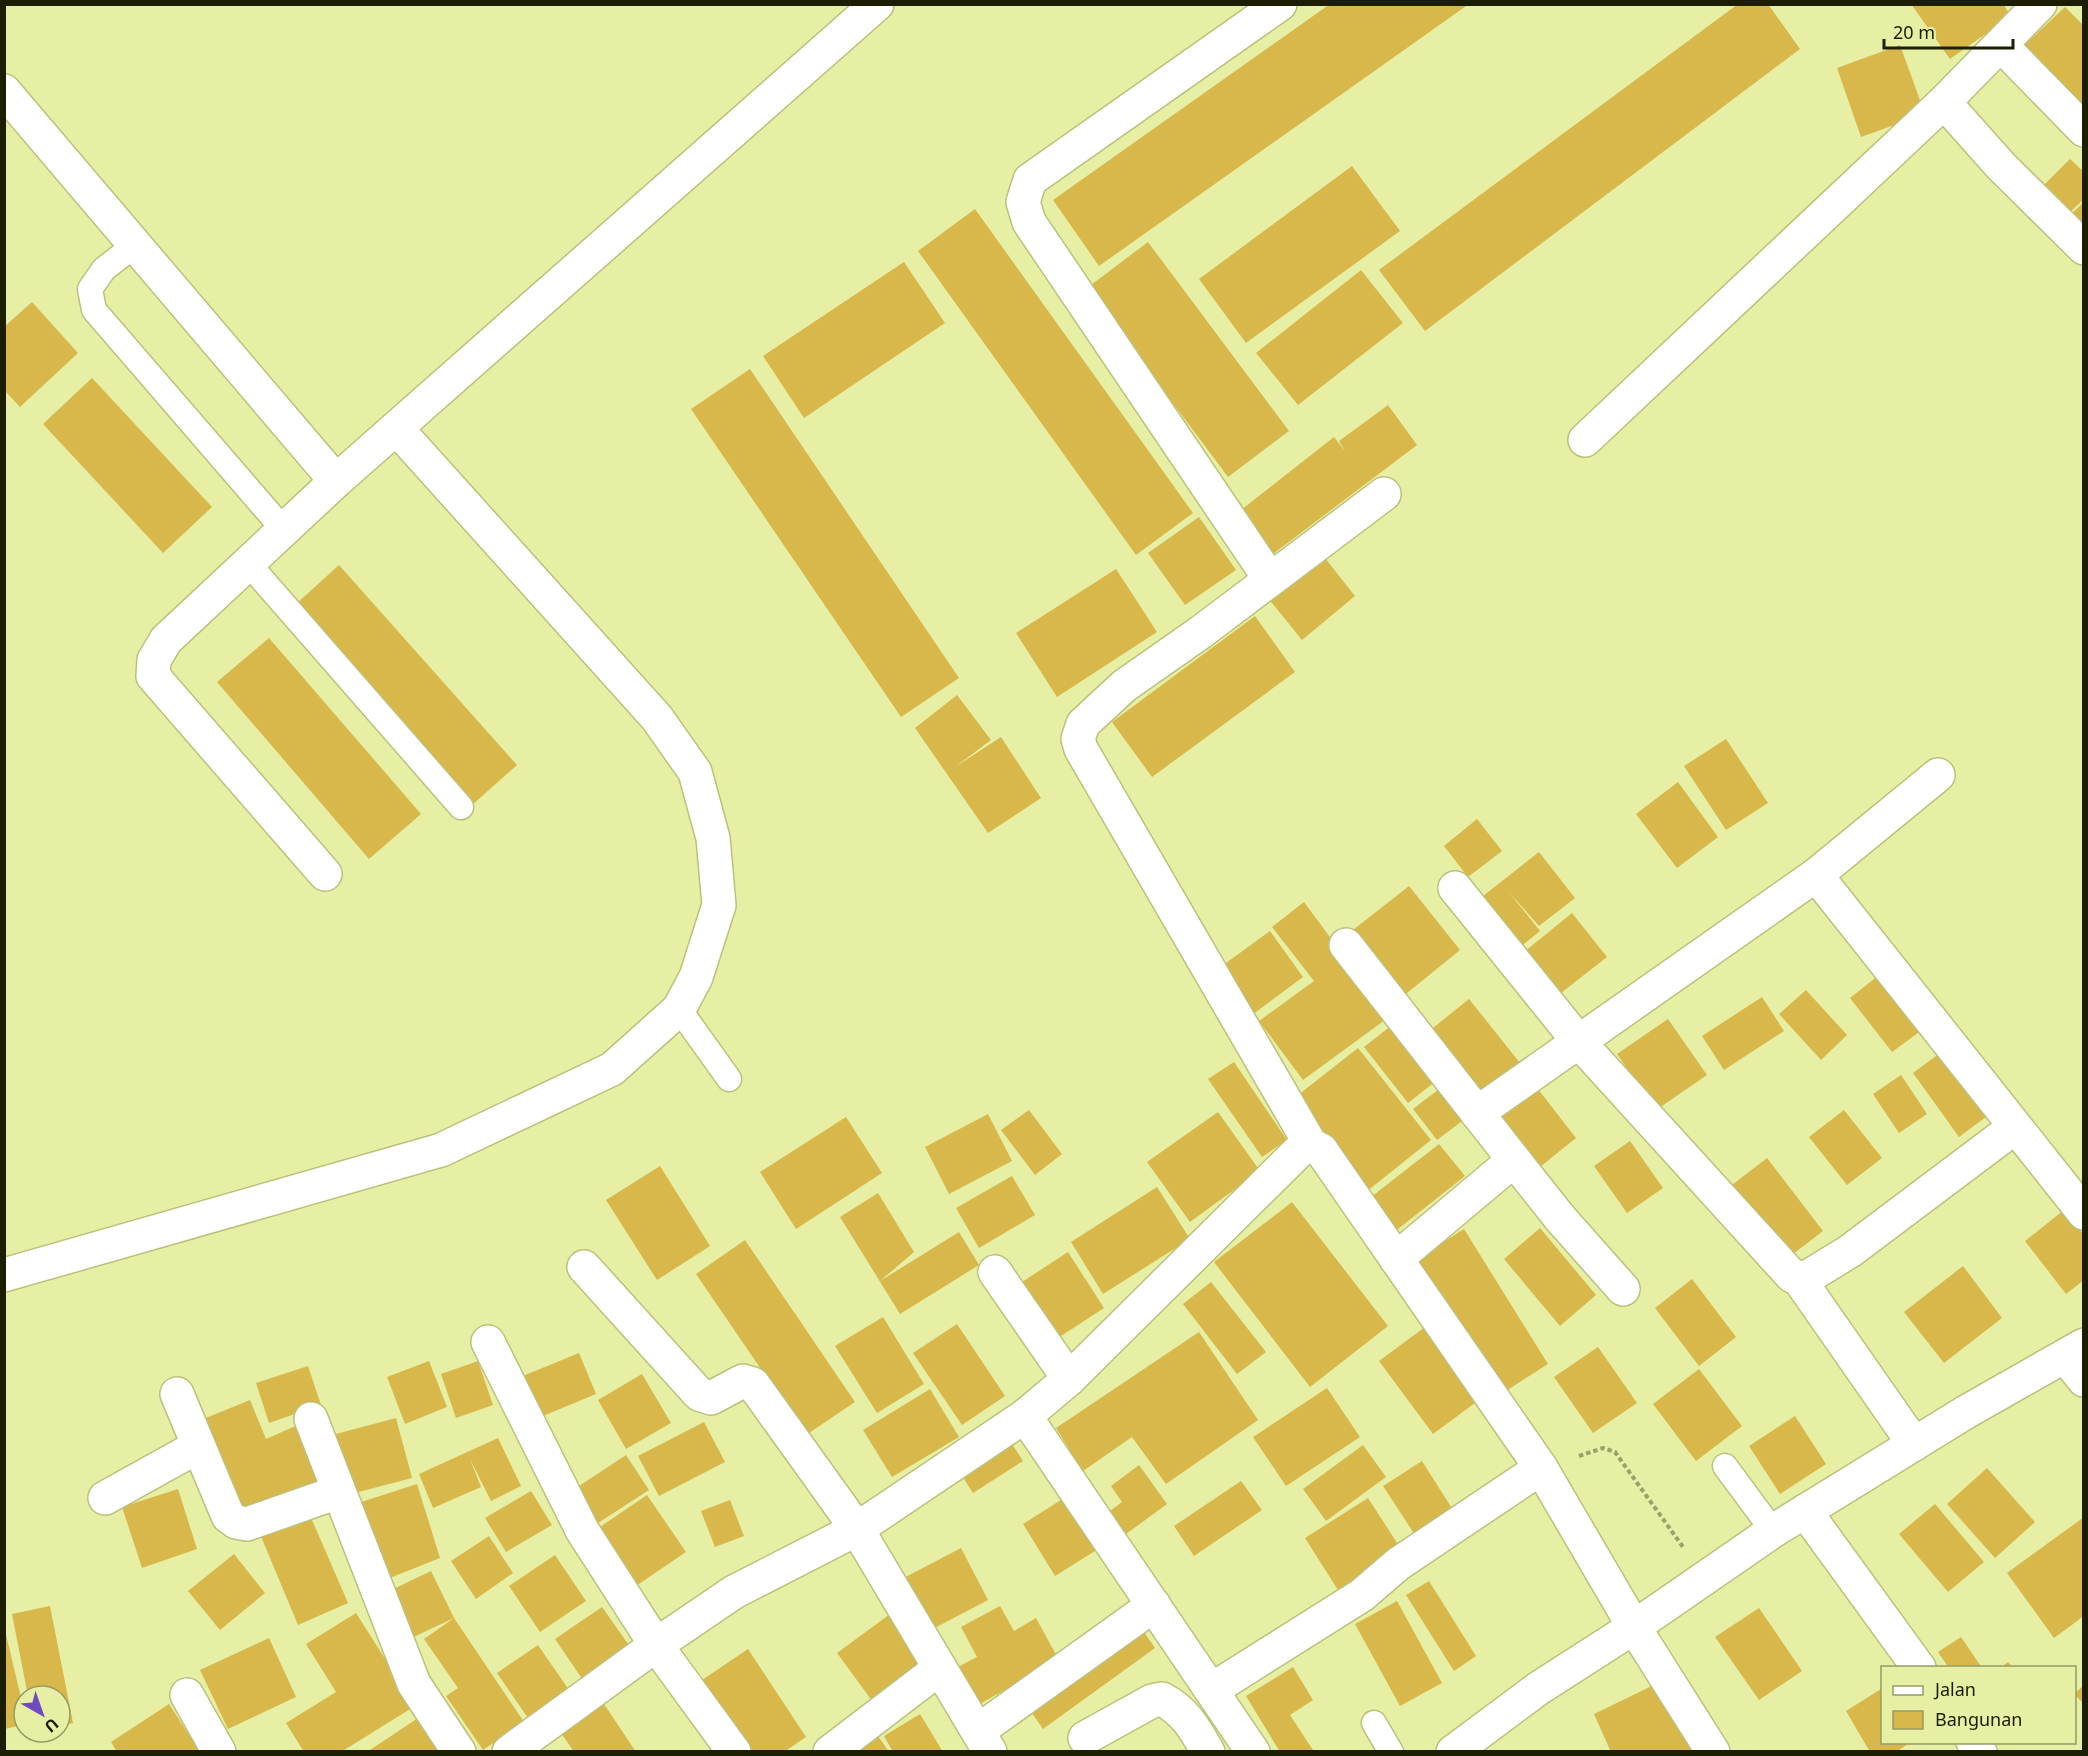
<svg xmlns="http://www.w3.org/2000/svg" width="2088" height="1756" font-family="'Noto Sans',sans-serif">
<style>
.building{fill:#d8b84b}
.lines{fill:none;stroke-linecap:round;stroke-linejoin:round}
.lane-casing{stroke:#bbc17a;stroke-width:27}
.street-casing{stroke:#bbc17a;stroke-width:36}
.path{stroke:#9ba168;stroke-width:4;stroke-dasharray:4.5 3;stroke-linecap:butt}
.lane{stroke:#fff;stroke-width:24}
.street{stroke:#fff;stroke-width:33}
</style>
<rect width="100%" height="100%" fill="#e7efa5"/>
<g class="building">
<path d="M1330,4h139l-370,262 -46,-66z"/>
<path d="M1738,4h30l32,45 -375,282 -46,-61z"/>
<path d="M1911,4h92l8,12 -61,43z"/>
<path d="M2065,7l19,19v96l-67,-70z"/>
<path d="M1900,45l25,69 -64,23 -24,-69z"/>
<path d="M2070,159l14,13v27l-17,16 -26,-27z"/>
<path d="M1352,166l48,65 -154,112 -47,-64z"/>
<path d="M2084,202v29l-15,-15z"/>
<path d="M975,209l218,304 -57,42 -218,-304z"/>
<path d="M1148,242l141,189 -61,46 -141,-189z"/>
<path d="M904,262l41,61 -141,95 -41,-62z"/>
<path d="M1361,270l42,53 -105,82 -42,-52z"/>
<path d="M32,302l46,51 -58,54 -16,-17v-63z"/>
<path d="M750,369l209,309 -58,39 -210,-308z"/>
<path d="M92,378l120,129 -49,46 -120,-129z"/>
<path d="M1388,405l29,40 -152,115 -33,-43 102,-80 11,14 -6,-10z"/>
<path d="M1199,517l37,53 -51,35 -37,-52z"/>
<path d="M1317,548l38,48 -53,44 -39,-48z"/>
<path d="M339,565l178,200 -45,40 -177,-200z"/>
<path d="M1116,569l41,63 -100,65 -41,-64z"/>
<path d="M1255,616l40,56 -143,105 -40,-55z"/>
<path d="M269,638l152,176 -52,45 -152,-177z"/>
<path d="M957,695l34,45 -36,27 46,-30 40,61 -53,35 -73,-105z"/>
<path d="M1726,739l42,64 -42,27 -42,-64z"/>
<path d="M1678,782l40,55 -41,31 -41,-54z"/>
<path d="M1477,819l25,32 -34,26 -24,-31z"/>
<path d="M1539,852l36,46 -36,28 -30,-34 31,39 -27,22 -39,-50z"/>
<path d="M1409,886l51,64 -64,52 -52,-65z"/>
<path d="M1304,902l85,115 -86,63 -44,-59 55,-40 -42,-54z"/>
<path d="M1572,913l35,44 -55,43 -34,-43z"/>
<path d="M1270,931l33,46 -55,41 -33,-47z"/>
<path d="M1883,972l43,55 -34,25 -42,-54z"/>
<path d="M1806,990l41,45 -26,25 -42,-46z"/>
<path d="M1762,997l22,34 -60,39 -22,-34z"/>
<path d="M1469,999l51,64 -47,36 -50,-63z"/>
<path d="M1668,1019l39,56 -51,35 -39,-56z"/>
<path d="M1392,1025l44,56 -28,22 -44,-56z"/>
<path d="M1358,1048l73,92 -65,52 -73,-93z"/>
<path d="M1944,1050l46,64 -31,23 -46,-64z"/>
<path d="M1234,1062l53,78 -25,17 -54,-78z"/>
<path d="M1901,1075l26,39 -28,19 -26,-39z"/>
<path d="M1447,1083l23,32 -33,25 -24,-31z"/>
<path d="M1534,1084l42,54 -46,37 -43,-54z"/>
<path d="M1029,1110l33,44 -27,21 -34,-45z"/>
<path d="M1844,1110l38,48 -35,27 -38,-48z"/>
<path d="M1218,1112l42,59 -70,51 -43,-60z"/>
<path d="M988,1114l24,47 -63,33 -24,-47z"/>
<path d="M846,1117l36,56 -86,56 -36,-57z"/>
<path d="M1630,1141l33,47 -36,25 -33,-47z"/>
<path d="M1439,1144l26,32 -72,57 -27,-32z"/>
<path d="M1767,1158l56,73 -39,30 -56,-73z"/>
<path d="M660,1166l50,80 -53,34 -51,-80z"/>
<path d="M1012,1176l23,39 -56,33 -23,-40z"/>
<path d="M1157,1187l33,52 -87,55 -32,-52z"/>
<path d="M878,1193l36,59 -34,29 79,-49 20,33 -79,49 -60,-97z"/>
<path d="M1292,1202l96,124 -78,61 -96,-125z"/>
<path d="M2064,1210l20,25v45l-18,14 -41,-53z"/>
<path d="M1540,1228l56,67 -36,31 -56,-67z"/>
<path d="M1464,1229l84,135 -50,32 -85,-135z"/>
<path d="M745,1240l110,162 -49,33 -110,-161z"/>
<path d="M1068,1252l36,56 -46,30 -36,-56z"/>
<path d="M1963,1266l39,52 -58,45 -40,-51z"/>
<path d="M1692,1279l44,58 -37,29 -44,-58z"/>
<path d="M1211,1282l55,70 -29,22 -54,-70z"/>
<path d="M883,1317l41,67 -47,29 -42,-67z"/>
<path d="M957,1324l48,72 -43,29 -49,-72z"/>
<path d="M1425,1327l54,73 -46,34 -54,-73z"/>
<path d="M1199,1332l59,88 -92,64 -34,-47 -49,34 -27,-43z"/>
<path d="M1598,1347l39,56 -44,30 -39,-56z"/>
<path d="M579,1353l17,41 -65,27 -18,-41z"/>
<path d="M429,1361l18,46 -42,17 -18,-47z"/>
<path d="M478,1361l15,44 -37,13 -15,-44z"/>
<path d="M308,1366l13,39 -52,18 -13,-40z"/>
<path d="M1699,1369l43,57 -46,35 -43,-57z"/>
<path d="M642,1374l29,49 -45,26 -28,-49z"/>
<path d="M1327,1388l33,49 -74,49 -33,-49z"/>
<path d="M930,1389l29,48 -67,40 -29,-47z"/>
<path d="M250,1400l16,39 41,-18 24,58 -95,40 -40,-97z"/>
<path d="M1795,1416l31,48 -46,30 -31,-48z"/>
<path d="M396,1418l16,60 -61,16 -15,-60z"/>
<path d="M704,1422l21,40 -66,34 -21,-40z"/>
<path d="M1005,1433l18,28 -50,32 -18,-28z"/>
<path d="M498,1438l23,48 -30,15 -21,-42 11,28 -48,21 -14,-34z"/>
<path d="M1363,1445l23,32 -60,44 -23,-32z"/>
<path d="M626,1455l23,35 -57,37 -22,-35z"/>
<path d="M1422,1461l31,49 -38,25 -32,-49z"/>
<path d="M1139,1465l28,39 -45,33 -16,-23 16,-12 -11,-16z"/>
<path d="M1987,1468l48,54 -40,36 -48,-54z"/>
<path d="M1241,1481l21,29 -68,46 -20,-30z"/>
<path d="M417,1484l23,74 -63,25 -25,-78z"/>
<path d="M178,1489l19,60 -55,19 -20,-61z"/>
<path d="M531,1491l21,34 -46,27 -21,-34z"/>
<path d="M1072,1493l18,29 -9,6 14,23 -40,25 -32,-52z"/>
<path d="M647,1495l39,57 -53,36 -39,-57z"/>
<path d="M1368,1498l33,51 -63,41 -33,-52z"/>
<path d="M730,1500l14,36 -29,11 -14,-36z"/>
<path d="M1935,1504l49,58 -36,30 -49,-58z"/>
<path d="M309,1513l39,90 -50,22 -38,-91z"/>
<path d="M2084,1517v99l-30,22 -47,-65z"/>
<path d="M489,1536l24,37 -37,26 -25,-38z"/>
<path d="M961,1548l27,52 -61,32 -27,-52z"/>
<path d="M234,1554l31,39 -45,37 -32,-39z"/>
<path d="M555,1555l31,46 -46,31 -31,-46z"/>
<path d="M431,1571l23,47 -49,23 -22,-47z"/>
<path d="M1429,1581l47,75 -22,15 -48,-76z"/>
<path d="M1397,1601l45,82 -42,23 -45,-82z"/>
<path d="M50,1606l23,117 -13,3v-30h-32l-16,-82z"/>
<path d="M1000,1606l14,25 22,-13 23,42 -92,51 -21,-38 31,-16 -16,-30z"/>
<path d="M602,1607l31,44 -48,32 -30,-44z"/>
<path d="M1759,1608l43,63 -43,29 -44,-63z"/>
<path d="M897,1609l36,49 -60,44 -36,-49z"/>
<path d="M356,1613l59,93 -74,46h-37l-18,-29 50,-31 -30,-48z"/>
<path d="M454,1618l70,104 -41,28 -37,-54 12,-8 -34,-49z"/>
<path d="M1137,1622l18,26 -112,81 -18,-26z"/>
<path d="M4,1626l20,84v15l-20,4z"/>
<path d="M1961,1637l21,31h-33l-11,-16z"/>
<path d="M269,1638l27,59 -68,32 -28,-59z"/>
<path d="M538,1645l31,45 -41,28 -31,-45z"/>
<path d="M748,1649l58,88 -22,15h-33l-49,-72z"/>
<path d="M2008,1662l5,6h-13z"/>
<path d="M1293,1667l20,33 -23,15 23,35 -3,2h-30l-34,-56z"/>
<path d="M1662,1681l34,71h-85l-17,-38z"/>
<path d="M2084,1685v19l-10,-10z"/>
<path d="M1881,1689l1,53h29l-15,10h-26l-24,-41z"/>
<path d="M600,1698l36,54h-62l-17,-25z"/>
<path d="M169,1704l31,48h-83l-6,-10z"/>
<path d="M920,1714l23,38h-50l-9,-16z"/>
<path d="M421,1716l22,36h-76z"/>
<path d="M872,1727l17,25h-52z"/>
</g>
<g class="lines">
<defs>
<g id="lane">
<path d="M135,245l-31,24 -14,20 4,21 189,219"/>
<path d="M247,562l214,245"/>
<path d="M679,1009l50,70"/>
<path d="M1725,1466l48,65"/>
<path d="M1374,1723l17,29"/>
</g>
<g id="street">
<path d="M2001,45l83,85"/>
<path d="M4,91l332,390 541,-477"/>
<path d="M1944,102l96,-98"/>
<path d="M1585,440l359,-338 57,64 83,82"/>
<path d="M1270,579l-241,-357 -6,-20 7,-22 250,-176"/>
<path d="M325,874l-172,-198 1,-16 12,-20 170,-159"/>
<path d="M1816,875l268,338"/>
<path d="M1455,888l124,154 213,234 14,2 44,-27 165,-124"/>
<path d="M1346,945l168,215 -118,99"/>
<path d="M1477,1113l339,-238 122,-100"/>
<path d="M1514,1160l46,58 63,71"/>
<path d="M584,1267l115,127 12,4 32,-17 10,3 104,145 133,223"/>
<path d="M995,1272l74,107"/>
<path d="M4,1275l437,-125 171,-81 67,-60 17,-32 23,-72 -6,-67 -18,-66 -38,-54 -260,-289"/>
<path d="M1799,1279l115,165"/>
<path d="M488,1342l94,188 74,115 -147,107"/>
<path d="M2065,1356l19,24"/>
<path d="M177,1394l51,122 8,6 11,2 91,-32"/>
<path d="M1025,1416l228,336"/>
<path d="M311,1419l103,265 45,68"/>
<path d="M1541,1468l93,159 79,125"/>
<path d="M105,1498l92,-51"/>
<path d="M1805,1511l114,157"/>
<path d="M1213,1689l149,-94 36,-31 143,-96 -220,-318 -10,-5 -230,-396 -3,-10 5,-15 41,-38 77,-54 183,-138"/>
<path d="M187,1695l32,57"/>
<path d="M978,1731l176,-126"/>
<path d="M1085,1738l67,-37 10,-2c23,12 33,30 46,53"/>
<path d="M1973,1742l7,10"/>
<path d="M734,1752l-78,-107 78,-53 123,-63 168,-113 44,-37 231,-229 11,-5"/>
<path d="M830,1752l110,-84"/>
<path d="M1453,1752l86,-64 95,-61 139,-96 193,-119 118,-67"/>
</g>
</defs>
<use href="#lane" class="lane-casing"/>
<use href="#street" class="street-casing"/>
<path class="path" d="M1579,1456l24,-8 12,4 68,95"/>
<use href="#lane" class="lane"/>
<use href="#street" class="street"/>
</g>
<rect width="2088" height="1756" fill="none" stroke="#1c1e02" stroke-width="12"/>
<rect x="1881" y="1666" width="195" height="78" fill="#e7efa5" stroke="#969b64" stroke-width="1.5"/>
<rect x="1893" y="1686" width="30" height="9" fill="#ffffff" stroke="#969b64" stroke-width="1.5"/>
<text x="1935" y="1696" font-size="18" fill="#1c1e02">Jalan</text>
<rect x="1893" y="1711" width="30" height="18" fill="#d8b84b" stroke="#969b64" stroke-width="1.5"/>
<text x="1935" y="1726" font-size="18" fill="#1c1e02">Bangunan</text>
<g transform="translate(42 1714) rotate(140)"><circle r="28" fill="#e7efa5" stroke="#969b64" stroke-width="1.5"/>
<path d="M0-4.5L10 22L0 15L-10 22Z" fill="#6f4bc3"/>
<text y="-9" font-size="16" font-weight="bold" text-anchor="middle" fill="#1c1e02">U</text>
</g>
<path d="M1884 39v9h129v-9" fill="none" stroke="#1c1e02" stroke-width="3"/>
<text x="1893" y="39" font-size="18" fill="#1c1e02" stroke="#e7efa5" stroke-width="4.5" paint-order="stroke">20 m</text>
</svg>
